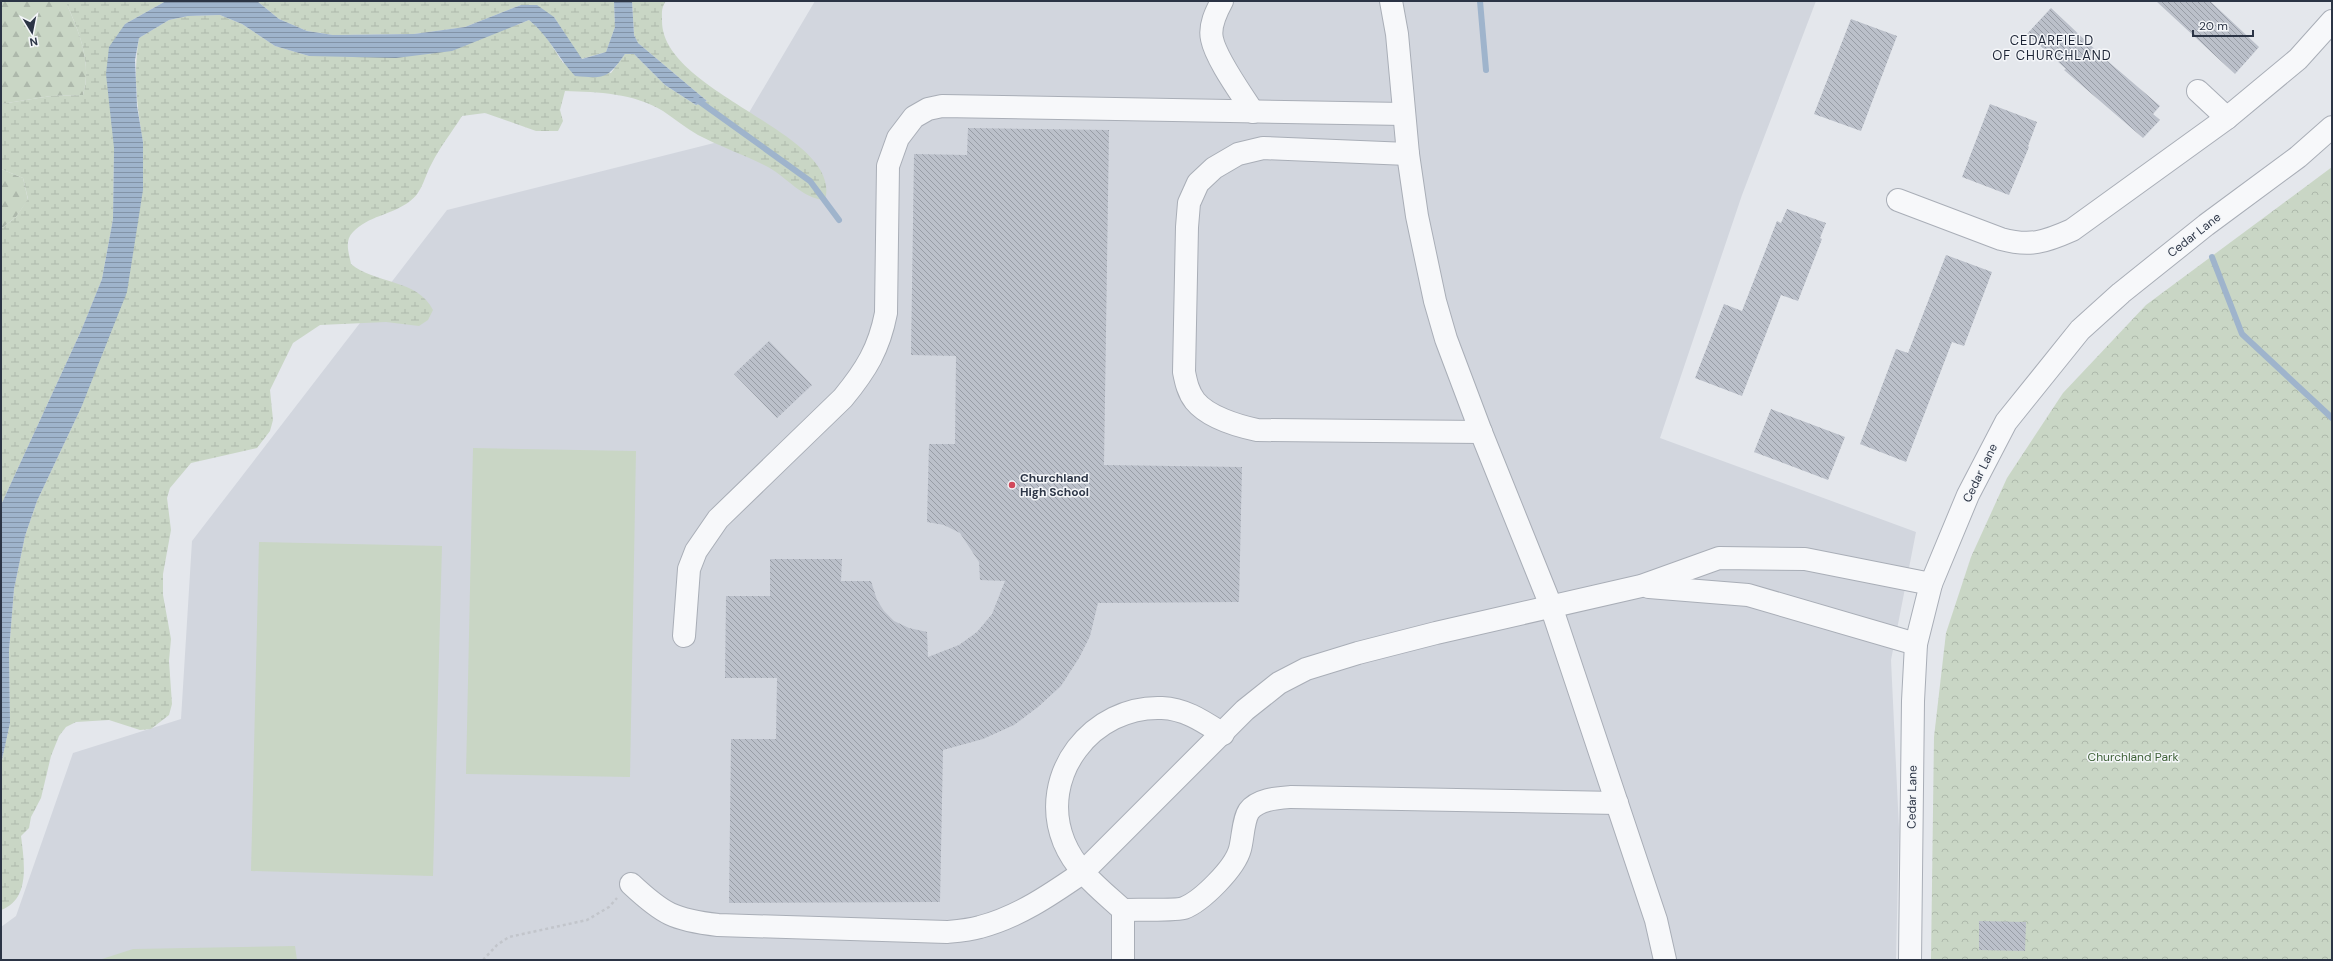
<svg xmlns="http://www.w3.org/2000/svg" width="2333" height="961" font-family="'DM Sans',sans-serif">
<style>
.built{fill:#d2d6de}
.grass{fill:#c9d6c5}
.forest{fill:url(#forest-firs)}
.wetland{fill:url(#wetland-marsh)}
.park{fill:url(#park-crowns)}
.water{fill:url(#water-rules)}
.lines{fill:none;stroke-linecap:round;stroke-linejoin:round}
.stream{stroke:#9fb4cc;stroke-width:6}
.building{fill:url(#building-back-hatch)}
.minor-casing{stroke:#a9aeb7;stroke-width:24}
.path{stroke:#c2c5cb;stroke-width:2.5;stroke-dasharray:3 3;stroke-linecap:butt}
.minor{stroke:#f7f8fa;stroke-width:22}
.poi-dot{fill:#d1495b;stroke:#f4f6f9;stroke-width:1.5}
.labels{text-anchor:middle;stroke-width:3;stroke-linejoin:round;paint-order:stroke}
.street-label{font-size:12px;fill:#2b3445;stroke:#f4f6f9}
.poi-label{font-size:12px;font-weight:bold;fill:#2b3445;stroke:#f4f6f9;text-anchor:start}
.park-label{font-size:12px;fill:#3f6138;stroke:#f4f6f9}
.neighbourhood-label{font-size:13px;letter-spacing:1px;fill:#1d2536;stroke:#f4f6f9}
</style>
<defs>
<pattern id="forest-firs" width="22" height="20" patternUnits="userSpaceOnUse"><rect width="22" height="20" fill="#c9d6c5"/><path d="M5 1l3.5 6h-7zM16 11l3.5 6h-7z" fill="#adb8ab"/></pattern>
<pattern id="wetland-marsh" width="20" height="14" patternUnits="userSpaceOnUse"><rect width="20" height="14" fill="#c9d6c5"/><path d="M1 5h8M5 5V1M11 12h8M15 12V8" fill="none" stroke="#adb8ab"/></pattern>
<pattern id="park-crowns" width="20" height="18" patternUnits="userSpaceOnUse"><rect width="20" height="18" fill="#c9d6c5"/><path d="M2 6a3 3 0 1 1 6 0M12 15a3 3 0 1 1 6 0" fill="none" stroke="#adb8ab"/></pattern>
<pattern id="water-rules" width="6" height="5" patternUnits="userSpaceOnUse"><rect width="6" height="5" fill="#9fb4cc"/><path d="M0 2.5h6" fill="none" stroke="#8293a7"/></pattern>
<pattern id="building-back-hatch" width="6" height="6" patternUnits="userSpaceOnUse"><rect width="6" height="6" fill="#bbc0ca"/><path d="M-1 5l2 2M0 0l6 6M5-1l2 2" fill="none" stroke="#989da6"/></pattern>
</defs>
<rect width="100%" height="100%" fill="#e4e7ec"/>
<path class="built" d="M815,1h1001l-74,194 -82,243 256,94 -25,128 8,169 -3,131h-1895v-33l15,-11 57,-163 108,-34 11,-178 255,-331 287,-72z"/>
<g class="grass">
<path d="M473,448l163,3 -6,326 -164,-3z"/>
<path d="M259,542l183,4 -9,330 -182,-5z"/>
<path d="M295,946l2,14h-198l34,-11z"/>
</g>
<g class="forest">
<path d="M1,1h66v4c13,28 25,60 16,90l-32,1 -50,8z"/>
<path d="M1,169l22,9 5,22 -12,17 -15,12z"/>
</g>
<g class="wetland">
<path d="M67,1h99l-41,23 -11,124 -1,71 -11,60 -21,52 -80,174v-276l15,-12 12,-18 -5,-21 -22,-9v-65l50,-8 32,-1c9,-30 -3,-62 -16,-90z"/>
<path d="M257,1h357l1,26 -9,25 -25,7 -27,-42 -33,-12 -56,22 -51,7 -81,1 -26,-4 -28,-12z"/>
<path d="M632,1h34c-5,7 -4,12 -4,20 0,73 182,112 163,179 -24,-2 -37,-22 -57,-33 -23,-12 -47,-20 -70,-32 -12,-7 -23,-16 -35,-24 -30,-18 -64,-19 -98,-20l-5,19 3,11 -5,10h-22l-51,-18 -23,3c-10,16 -22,31 -30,47 -8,14 -9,29 -23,39 -18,13 -41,14 -56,30 -9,9 -4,21 -2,32 24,20 67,15 82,46l-5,10 -9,6 -33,-4 -66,3 -27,18 -23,47 3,30 -3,11 -13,17 -66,15 -21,25 -3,10 4,32 -8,44v21l8,44 -2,22 3,43 -3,11 -18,14 -11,1 -31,-10 -33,2 -10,5 -7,9 -8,20 -10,42 -10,19 -2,11 -8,8c3,25 10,63 -20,74v-146l9,-41 -1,-72 5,-62 11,-53 12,-35 44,-93 62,-266c-6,-35 -10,-69 -4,-104l30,-18 19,-4 32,-1 22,9 33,22 34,10 208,-31 12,-5 14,12 20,31 48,10 14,-19h9l31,31 31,20 11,-4 -69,-58 -4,-8z"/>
</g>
<path class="park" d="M2332,167v793h-401l3,-223 12,-104 25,-76 36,-79 56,-85 83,-88z"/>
<path class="water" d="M166,1h91l22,18 28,12 26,4 81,-1 51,-7 56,-22h16l17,12 28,42 24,-7 9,-25 -1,-26h18l2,34 4,8 69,58 -11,4 -31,-20 -31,-31h-9c-17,24 -20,25 -50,22 -17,-18 -26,-40 -46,-56l-77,31 -56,7 -87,-2 -34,-10 -33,-22 -22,-9 -32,1 -19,4 -30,18 -4,22 2,46 6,36v48l-16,102 -46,116 -44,93 -12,35 -11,53 -5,62 1,72 -9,41v-259l80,-174 21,-52 11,-60 1,-71 -8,-74 3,-27 16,-23z"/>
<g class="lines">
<g class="stream">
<path d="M1480,1l6,69"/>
<path d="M696,99l114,82 29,39"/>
<path d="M2212,257l30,77 90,84"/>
</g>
</g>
<g class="building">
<path d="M2156,1h54l49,46 -24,27z"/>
<path d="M2051,8l52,49 57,49 -7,8 7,6 -17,18 -79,-68 2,-1 -39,-35z"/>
<path d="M1851,19l46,17 -36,95 -47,-17z"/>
<path d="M1990,104l47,18 -9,24 1,1 -20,48 -47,-18z"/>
<path d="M968,128l141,2 -5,335 138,2 -3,135 -141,1 -8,33 -11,22 -18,28 -23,21 -24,18 -31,14 -40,11 -3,152 -211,1 2,-164h45l1,-61h-52l1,-82h44v-37h72l-1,22h30l6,19 7,11 10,10 15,7 18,4 1,25 31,-12 18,-13 15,-18 13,-33 -25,-1 -1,-18 -19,-29 -16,-8 -17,-3 2,-78h26l1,-88 -45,-1 3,-201 53,1z"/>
<path d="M1787,209l39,14 -6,15 2,1 -24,62 -17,-6 -39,101 -47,-18 29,-74 18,7 35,-90 4,2z"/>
<path d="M1946,255l46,17 -28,74 -12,-4 -46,120 -46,-18 36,-95 12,4z"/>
<path d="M769,341l43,44 -35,33 -43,-44z"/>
<path d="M1771,409l74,28 -17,43 -74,-28z"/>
<path d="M1979,921l47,1 -1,29 -46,-1z"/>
</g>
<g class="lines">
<defs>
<g id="minor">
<path d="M1222,1c-6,11 -13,25 -10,38 4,20 29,54 41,73"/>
<path d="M1391,1l6,33 11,120 9,62 18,85 11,38 35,93 70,174 105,314 9,40"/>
<path d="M2198,91l29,27"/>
<path d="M1408,154l-145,-6 -25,6 -24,14 -16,15 -9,20 -2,24 -3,145c2,10 4,20 11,29 13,16 43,25 62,29l224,2"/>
<path d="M1898,200l103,39c29,8 44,3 71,-9l155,-112 71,-59 34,-38"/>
<path d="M1649,587l99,8 168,49"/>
<path d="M684,636l5,-67 7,-18 22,-32 125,-121c23,-28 36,-49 43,-85l2,-147 10,-28 16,-21 14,-8 14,-3 462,8"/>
<path d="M631,884c32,30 43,36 87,41l229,7c11,-1 23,-2 33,-5 38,-10 70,-32 102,-54l163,-163 34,-27 27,-14 52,-16 78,-20 205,-47 78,-28 86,1 126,25"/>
<path d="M1123,910c12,-1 53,1 61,-2 18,-7 51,-40 56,-59 3,-11 3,-29 9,-38 9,-12 29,-13 42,-14l326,6"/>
<path d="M1123,960v-50c-23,-21 -47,-39 -59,-68 -27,-67 29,-137 98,-134 24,1 42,14 61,26"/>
<path d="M1910,960l3,-259 3,-57 15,-60 37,-89 38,-73 74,-92 41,-37 85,-68 92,-68 34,-30"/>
</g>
</defs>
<use href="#minor" class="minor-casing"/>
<path class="path" d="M483,960l14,-15 12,-8 78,-17 22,-13 8,-9"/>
<use href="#minor" class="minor"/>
</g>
<circle class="poi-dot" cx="1012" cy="485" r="4"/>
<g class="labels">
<g class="street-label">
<text transform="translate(2194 235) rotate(-38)" y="4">Cedar Lane</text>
<text transform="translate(1980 473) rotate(-64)" y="4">Cedar Lane</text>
<text transform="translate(1912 797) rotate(-89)" y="4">Cedar Lane</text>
</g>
<g class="poi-label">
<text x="1020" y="482">Churchland<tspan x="1020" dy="14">High School</tspan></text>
</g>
<g class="park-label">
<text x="2133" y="761">Churchland Park</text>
</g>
<g class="neighbourhood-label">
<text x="2052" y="45">CEDARFIELD<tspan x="2052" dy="15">OF CHURCHLAND</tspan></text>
</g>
</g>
<rect width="2333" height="961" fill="none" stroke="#2b3445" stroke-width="4"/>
<g transform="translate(32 32) rotate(170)" stroke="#f4f6f9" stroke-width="3" paint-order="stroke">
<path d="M0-3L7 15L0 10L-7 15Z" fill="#2b3445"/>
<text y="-6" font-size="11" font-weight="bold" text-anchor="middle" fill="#2b3445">N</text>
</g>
<path d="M2193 30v6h60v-6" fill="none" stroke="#2b3445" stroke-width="2"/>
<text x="2199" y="30" font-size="12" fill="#2b3445" stroke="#f4f6f9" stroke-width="3" paint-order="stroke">20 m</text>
</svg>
